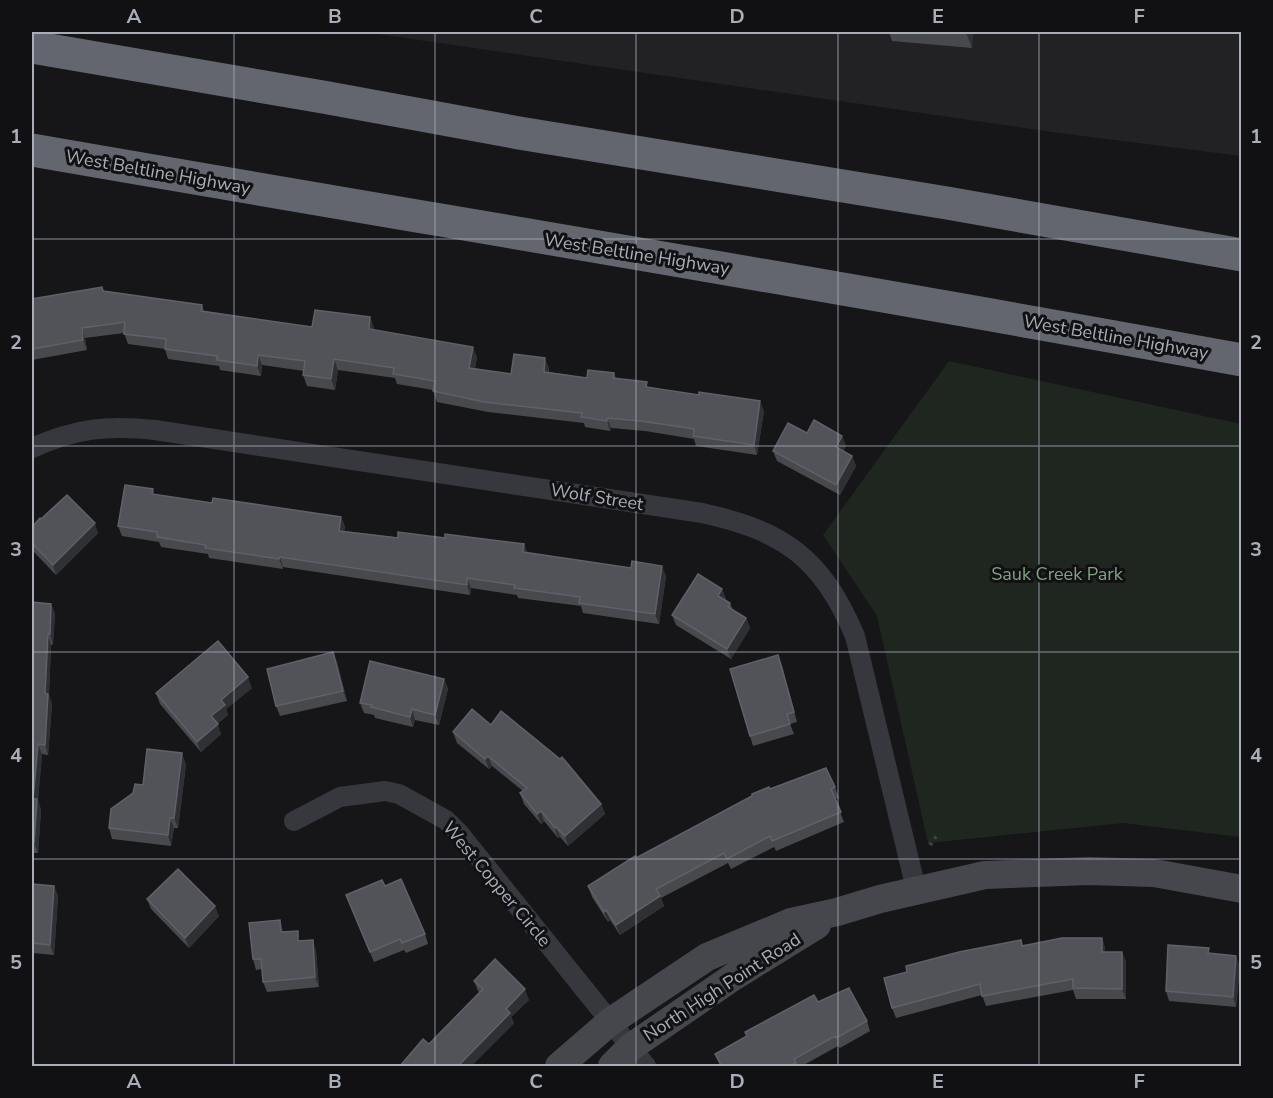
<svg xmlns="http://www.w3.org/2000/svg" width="1273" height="1098" font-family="'Nunito Sans',sans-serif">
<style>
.built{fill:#222225}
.green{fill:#1e261f}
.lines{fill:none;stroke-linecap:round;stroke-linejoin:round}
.path{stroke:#3d3f44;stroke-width:4;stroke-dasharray:3 4.5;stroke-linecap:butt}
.street{stroke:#37383d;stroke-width:20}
.secondary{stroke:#45474d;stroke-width:28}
.highway{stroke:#63666e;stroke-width:33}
.wall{fill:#47494d}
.shaded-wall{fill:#2f3033}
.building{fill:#525359;stroke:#5f6168;stroke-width:1.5}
.grid{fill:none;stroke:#a8adb8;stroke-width:1.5;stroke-opacity:0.55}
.labels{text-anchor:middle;stroke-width:6;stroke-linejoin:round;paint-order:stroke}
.street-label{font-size:18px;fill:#a8adb8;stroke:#111113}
.park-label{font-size:18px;fill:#7fa381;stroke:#111113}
.neatline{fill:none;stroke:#a8adb8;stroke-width:2}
.grid-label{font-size:20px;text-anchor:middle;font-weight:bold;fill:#a8adb8}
</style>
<rect width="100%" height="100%" fill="#161618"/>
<path class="built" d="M364,32h877v124l-182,-23z"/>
<path class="green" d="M949,361l292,63v413l-118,-14 -195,20 -51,-227 -54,-81z"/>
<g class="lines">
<path class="path" d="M930,845l8,-11"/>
<g class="street">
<path d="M32,448c45,-20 75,-23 123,-18l547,83c82,18 120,45 153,123l61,253"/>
<path d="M294,821l46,-24 45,-6 14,3 47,26 13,13 187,233"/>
</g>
<g class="secondary">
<path d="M559,1066l51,-44 97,-65 84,-35 46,-10 43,-13 105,-24 104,-4 65,2 88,16"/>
<path d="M612,1066l19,-19 102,-70 84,-52"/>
</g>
<g class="highway">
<path d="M32,47l291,50 196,36 428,70 295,52"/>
<path d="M32,150c403,70 807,136 1210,210"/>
</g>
</g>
<g class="wall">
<path d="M889,32h84l-1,16 -80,-7z"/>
<path d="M104,291l98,14 2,6 108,16 58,-10 4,11v2l103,27 -2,12 36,5 38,-6v4l38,6 27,-5 2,5 33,9 115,24 -7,44 -61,-9 -2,-7 -49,-8 -34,-3 -1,3 -25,-4 -1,-4 -96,-11 -51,-10 -4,-12 -36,-6 -2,-6 -57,-8 -3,20 -28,-4 -4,-11 1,-4 -42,-6 -1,11 -41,-6 -1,-4 -51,-7 -3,-10 -37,-5 -4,-11 -39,5 2,12 -55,10v-61z"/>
<path d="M807,433l35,3 4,10 -3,5 9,5 4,10 -16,29 -63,-34 -4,-10z"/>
<path d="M153,489l1,5 58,9 129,14 4,10 -1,4 183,22 139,23 -7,48 -76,-11 -2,-7 -63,-8 -1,-3 -46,-7 -1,7 -187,-28v2l-74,-11 -1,-4 -47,-7 -2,-5 -37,-6 -4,-10z"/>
<path d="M41,519l57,14 -42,42 -24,-25v-23z"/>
<path d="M722,589l4,10 -1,1 5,3 3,7 13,8 4,10 -19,31 -55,-34 -4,-10z"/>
<path d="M32,602l19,2 4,10 -2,30 -2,1 -2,50 3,9 -4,51 -6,-1 -4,46 3,10 -3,43h-6z"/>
<path d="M333,652l4,10 10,39 -67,15 -4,-10z"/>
<path d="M782,665l15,57 -7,2 4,10 -41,12 -3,-10z"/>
<path d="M444,679l4,10 -9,36 -24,-5 -2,7 -38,-9 -1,-3 -10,-2 -4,-10z"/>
<path d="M252,688l-26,21 2,6 -11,9 4,10 -20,18 -41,-48 -4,-11z"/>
<path d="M491,725l110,79 4,10 -37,32 -8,-9 -2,1 -14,-17 -3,3 -17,-20 -4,-11 3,-2 -31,-25 -3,3 -32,-26 -4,-11z"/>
<path d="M186,764l-8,64h-4l-3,18 -59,-7 -3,-11 24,-35 10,-8z"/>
<path d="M835,787l4,11 -4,1 9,23 -68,29 -2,-4 -43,22 -3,-6 -67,35 3,8 -44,29 -10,-15 -2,2 -16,-25 -4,-11 48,-28 116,-62 18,-7z"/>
<path d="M32,884l22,2 4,10 -4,59 -22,-2z"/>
<path d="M385,886l40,48 3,10 -22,9 -2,-3 -30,12 -28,-67z"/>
<path d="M147,899l72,17 -30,32 -38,-39z"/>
<path d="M283,931v1l18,9 15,10 3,36 -52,5 -4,-10 -1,-13 -6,1 -3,-11z"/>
<path d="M1102,938l3,10v4h17l4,10v37h-50l-3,-9 -87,16 -4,-11 -86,23 -4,-10 15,-36 114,-32 2,5z"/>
<path d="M1211,954l29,12 -4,41 -67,-6 -3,-10z"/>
<path d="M474,981l55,19 -18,17 3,6 -43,43h-71l29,-22 51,-51 -2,-2z"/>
<path d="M818,1002l49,19 3,10 -30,17 -2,-2 -36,20h-82l-5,-12z"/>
</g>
<g class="shaded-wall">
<path d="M966,32h7l-1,16z"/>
<path d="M370,317l4,11 -2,11 -3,-10z"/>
<path d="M82,328l3,10 2,12 -4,-10z"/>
<path d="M473,347l4,10 -4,21 -4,-10z"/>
<path d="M258,355l4,10 -1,11 -4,-10z"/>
<path d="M545,358l4,10 -2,14 -3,-10z"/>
<path d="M334,359l4,11 -3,20 -4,-11z"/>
<path d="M760,401l4,10 -7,44 -3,-10z"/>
<path d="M607,418l4,10 -1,3 -3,-10z"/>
<path d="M842,436l4,10 -6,11 -4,-10z"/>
<path d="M852,456l4,10 -16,29 -4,-10z"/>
<path d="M341,517l4,10 -2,14 -4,-10z"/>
<path d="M95,523l3,10 -42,42 -3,-10z"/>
<path d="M524,544l4,10 -5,-2z"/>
<path d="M280,557l3,10v2l-4,-10z"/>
<path d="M662,566l4,10 -7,48 -4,-10z"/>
<path d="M467,578l4,10 -1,7 -3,-10z"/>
<path d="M722,589l4,10 -5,7 -3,-10z"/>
<path d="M51,604l4,10 -2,30 -3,-10z"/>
<path d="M746,618l4,10 -19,31 -4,-10z"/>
<path d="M48,634l3,11 -2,50 3,9 -4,51 -3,-10v-52z"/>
<path d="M333,652l4,10 10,39 -4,-10z"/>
<path d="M778,655l4,10 15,57 -3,-10z"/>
<path d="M248,677l4,11 -26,21 2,6 -14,11 -3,-10 10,-16z"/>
<path d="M444,679l4,10 -9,36 -4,-10z"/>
<path d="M412,709l3,11 -2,7 -3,-10z"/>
<path d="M218,724l3,10 -20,18 -4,-10z"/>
<path d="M38,744l4,10 -4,46 3,10 -3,43 -4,-10 -1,-44z"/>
<path d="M182,753l4,11 -8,64 -4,-10z"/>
<path d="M488,756l4,10 -3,3 -4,-10z"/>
<path d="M601,804l4,10 -37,32 -3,-10z"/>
<path d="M541,811l3,10 -3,3 -4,-10z"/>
<path d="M170,818l4,10 -3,18 -3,-11z"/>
<path d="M556,827l4,10 -2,1 -3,-10z"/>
<path d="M54,886l4,10 -4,59 -4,-10z"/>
<path d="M660,896l4,10 -44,29 -4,-10z"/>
<path d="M215,906l4,10 -30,32 -4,-10z"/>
<path d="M606,910l4,10 -2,2 -4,-10z"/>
<path d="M280,920l3,11 1,11 -3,-10z"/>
<path d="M1102,938l3,10v14l-3,-10z"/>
<path d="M313,940l3,11 3,36 -4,-10z"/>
<path d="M1122,952l4,10v37l-4,-10z"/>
<path d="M1236,956l4,10 -4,41 -3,-10z"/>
<path d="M525,989l4,11 -18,17 3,6 -43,43h-13l48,-57z"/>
<path d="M32,1053l3,10v3h-3z"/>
</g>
<g class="building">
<path d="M102,287l1,4 99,14 -1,6 111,16 3,-17 55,7 -1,12 104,18 -4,21 42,6 3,-20 31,4 -1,14 43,6 1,-8 26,3 -1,5 34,4 -1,5 53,8v-3l61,9 -6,44 -61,-9 1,-7 -53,-8 -34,-3v3l-26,-4 1,-4 -98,-11 -51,-11 2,-10 -42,-7 1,-6 -60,-9 -3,20 -28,-4 2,-14 -47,-6 -1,11 -40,-6v-4l-52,-7 1,-10 -42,-5 1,-12 -43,6 1,12 -51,9v-50z"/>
<path d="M814,420l28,16 -6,11 16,9 -16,29 -63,-34 15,-28 19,10z"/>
<path d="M125,485l28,4 -1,5 60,9 1,-5 128,19 -2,14 59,7v-6l47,6v-4l79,10 -1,8 108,16 1,-7 30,5 -7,48 -76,-11 1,-6 -66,-9 1,-3 -48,-7v7l-187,-28 -1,2 -74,-11 1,-3 -49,-8v-5l-39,-6z"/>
<path d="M67,495l28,28 -42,42 -21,-22v-16l8,-9 1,1z"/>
<path d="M698,574l24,15 -4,7 12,7 -2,4 18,11 -19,31 -55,-34z"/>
<path d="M32,602l19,2 -1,30h-2l-3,59 3,1 -3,51 -7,-1 -5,55h4l-3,44h-2z"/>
<path d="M218,641l30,36 -27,23 4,5 -14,11 7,8 -21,18 -41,-49z"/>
<path d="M333,652l10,39 -67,15 -9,-37z"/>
<path d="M778,655l16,57 -7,2 3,10 -40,12 -20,-67z"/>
<path d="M370,661l74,18 -9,36 -23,-6 -2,8 -39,-10 1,-2 -12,-2z"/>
<path d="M472,709l19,16 10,-14 59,48 2,-2 39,47 -36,32 -9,-9 -1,1 -14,-17 -4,3 -17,-21 7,-5 -39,-32 -3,3 -32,-27z"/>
<path d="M147,749l35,4 -8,65h-4l-2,17 -59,-7 2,-19 22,-16 2,-9 8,1z"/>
<path d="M826,768l9,19 -4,2 10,23 -69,29 -2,-5 -43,23 -3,-6 -68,36 4,7 -44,29 -10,-15 -2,2 -16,-26 47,-30 1,2 116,-62v-2l17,-7 1,2z"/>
<path d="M178,869l37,37 -30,32 -38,-39z"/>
<path d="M401,879l24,55 -23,9 -2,-4 -30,13 -24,-57 36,-15 3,6z"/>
<path d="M32,884l22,2 -4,59 -18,-2z"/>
<path d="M280,920l1,12 17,-1v10l15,-1 2,37 -52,5 -2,-23h-8l-4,-36z"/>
<path d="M1062,938h40v14h20v37l-49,-1v-9l-91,17 -2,-12 -88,24 -8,-30 23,-6 -1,-6 53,-14 62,-12 1,6z"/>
<path d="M1168,945l41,3 -1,5 28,3 -3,41 -67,-6z"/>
<path d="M495,959l30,30 -19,20 4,4 -52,53h-58l23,-27 6,5 54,-55 -9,-8z"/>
<path d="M849,988l18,33 -31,17 -1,-2 -41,23 2,4 -6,3h-68l-7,-12 32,-18 -2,-4 69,-37 4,7z"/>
</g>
<path class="grid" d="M234,32v1034M435,32v1034M636,32v1034M838,32v1034M1039,32v1034M32,239h1210M32,446h1210M32,652h1210M32,859h1210"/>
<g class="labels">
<g class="street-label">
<text transform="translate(158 172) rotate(10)" y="6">West Beltline Highway</text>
<text transform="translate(637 254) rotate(9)" y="6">West Beltline Highway</text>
<text transform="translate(1116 337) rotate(10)" y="6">West Beltline Highway</text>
<text transform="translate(597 497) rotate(9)" y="6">Wolf Street</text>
<text transform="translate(497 884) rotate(50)" y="6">West Copper Circle</text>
<text transform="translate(722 987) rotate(-33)" y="6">North High Point Road</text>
</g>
<g class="park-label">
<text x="1057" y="580">Sauk Creek Park</text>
</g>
</g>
<rect width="1273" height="1098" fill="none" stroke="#111113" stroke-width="66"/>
<rect x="33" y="33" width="1207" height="1032" class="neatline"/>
<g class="grid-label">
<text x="134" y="23">A</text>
<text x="335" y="23">B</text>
<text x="536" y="23">C</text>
<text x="737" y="23">D</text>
<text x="938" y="23">E</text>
<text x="1139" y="23">F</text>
<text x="16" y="143">1</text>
<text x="1256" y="143">1</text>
<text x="16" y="349">2</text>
<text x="1256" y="349">2</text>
<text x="16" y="556">3</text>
<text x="1256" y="556">3</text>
<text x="16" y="762">4</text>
<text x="1256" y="762">4</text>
<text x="16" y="969">5</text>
<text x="1256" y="969">5</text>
<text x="134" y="1088">A</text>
<text x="335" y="1088">B</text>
<text x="536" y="1088">C</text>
<text x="737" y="1088">D</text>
<text x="938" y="1088">E</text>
<text x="1139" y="1088">F</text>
</g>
</svg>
